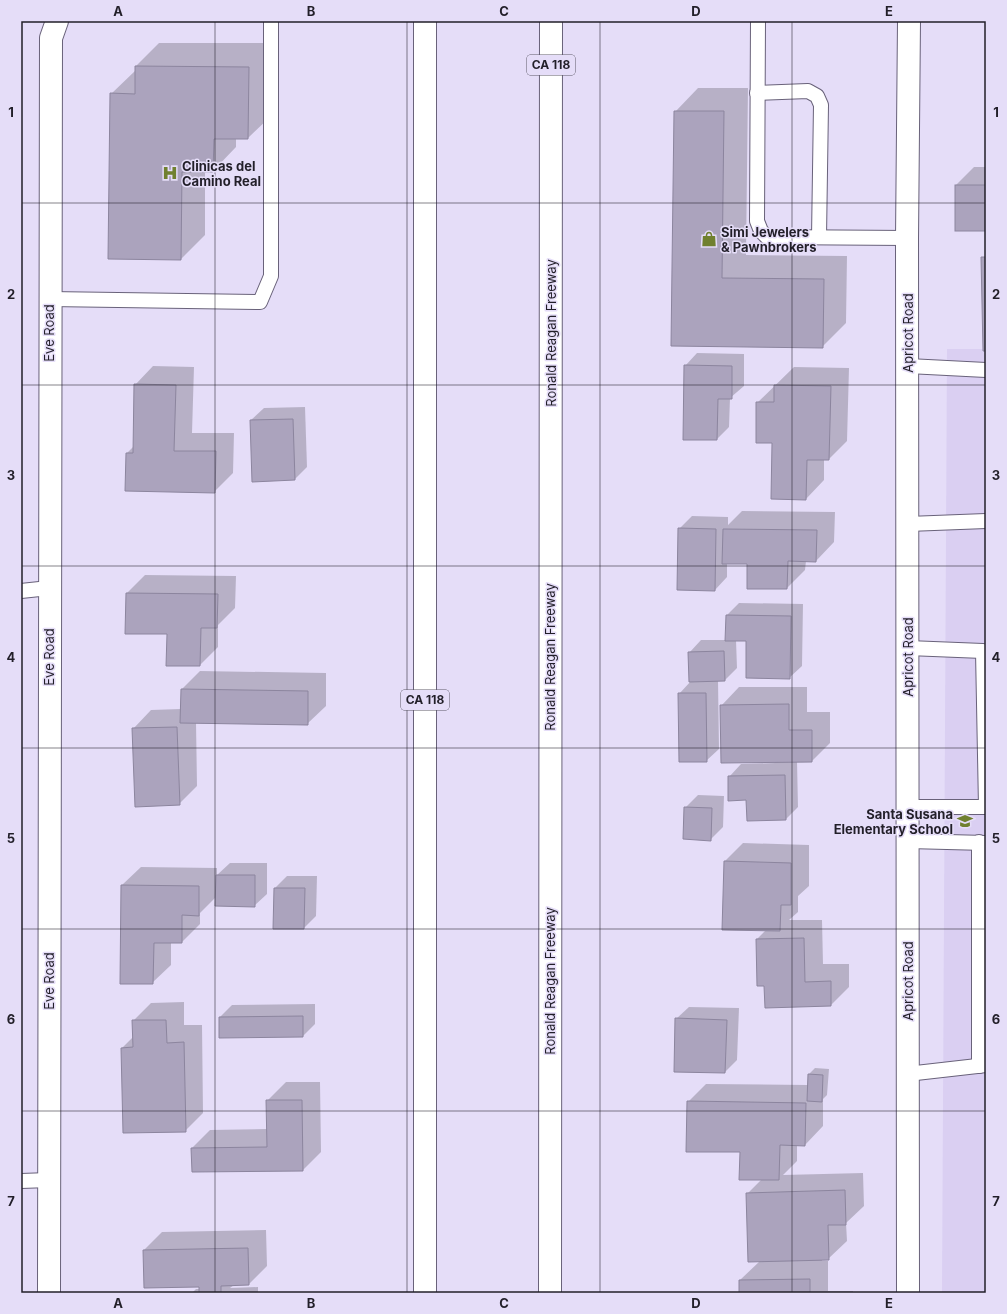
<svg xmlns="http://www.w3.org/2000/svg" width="1007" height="1314" font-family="Inter,sans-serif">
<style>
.built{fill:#dacff2}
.shadow{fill:#0003}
.building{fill:#aba3bd;stroke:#8c859e}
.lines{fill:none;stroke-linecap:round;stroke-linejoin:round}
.lane-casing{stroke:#69627a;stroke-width:16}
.street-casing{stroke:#69627a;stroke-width:24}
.highway-casing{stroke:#69627a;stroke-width:24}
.lane{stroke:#fff;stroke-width:14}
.street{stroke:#fff;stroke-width:22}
.highway{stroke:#fff;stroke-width:22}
.grid{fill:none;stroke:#221f29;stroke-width:1;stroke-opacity:0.55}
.labels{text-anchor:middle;stroke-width:3;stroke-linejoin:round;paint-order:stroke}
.shield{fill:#e5ddf8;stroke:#5c5867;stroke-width:1}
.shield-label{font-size:12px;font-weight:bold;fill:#221f29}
.poi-label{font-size:13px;font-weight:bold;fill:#221f29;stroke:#e5ddf8;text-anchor:start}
.street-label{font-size:13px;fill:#221f29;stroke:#e5ddf8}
.neatline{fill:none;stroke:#221f29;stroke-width:1.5}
.grid-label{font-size:13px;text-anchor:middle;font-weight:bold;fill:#221f29}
</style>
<rect width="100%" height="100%" fill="#e5ddf8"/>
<path class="built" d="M947,349h39v944h-44z"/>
<g class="shadow">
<path d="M159,43h113v72l-24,23h-12v9l-23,24h-8v64l-24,24 -72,-1 2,-164 25,-24v-4z"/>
<path d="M698,88h50l-2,167 101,1 -1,67 -24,24 -150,-2 3,-233z"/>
<path d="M974,167h12v63l-30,-45z"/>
<path d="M697,353l47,1v32l-14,12 -1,29 -12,12 -32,-73z"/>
<path d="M153,366l41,1 -2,66h42l-1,40 -19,19 -88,-2 1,-37 7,-7 1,-61z"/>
<path d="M794,367l55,1 -2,73 -18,18h-5v21l-18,19 -49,-96z"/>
<path d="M305,407l2,60 -12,12 -44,-59 13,-12z"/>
<path d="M742,511l93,1 -1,30 -18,19h-10l-1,9 -18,18h-39v-25h-21v14l-12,13 -36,-61 13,-13 36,1v8z"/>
<path d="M145,575l91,1 -1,32 -17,17v22l-18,18 -73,-72z"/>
<path d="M739,603l64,1 -1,62 -13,12 -42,-38h-11l1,28 -12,12h-7l1,69 -13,12 -27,-67 12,-13 -2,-28 12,-13h25l1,-25z"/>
<path d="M200,671l126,2v33l-19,18 -111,-2 1,64 -18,18 -46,-75 18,-19 30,-1 1,-20z"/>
<path d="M739,687h68v25h23v31l-18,18h-15l1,46 -12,12 -39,-20 -18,-22 12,-13 34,-1 -54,-57z"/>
<path d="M698,795l26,1 -1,31 -13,13 -25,-32z"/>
<path d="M743,843l66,2v41l-11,10v16l-9,8h33l1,44h26v23l-18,18 -66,-20 -8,-46 9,-9 -41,-69z"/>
<path d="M230,863h37v31l-13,12 -37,-10 -17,17v11l-18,18h-11v23l-19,18 -30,-98 19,-18 76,1v7z"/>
<path d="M287,876h30l-1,40 -12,12 -29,-40z"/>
<path d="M184,1002v23h18l1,88 -18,18 -63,-83 11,-11v-16l18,-18z"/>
<path d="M315,1004v20l-12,12 -83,-19 12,-12z"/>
<path d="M689,1007l50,1 -2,52 -12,12 -49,-53z"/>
<path d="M815,1068l14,1 -2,26 -4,4v27l-18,19h-8v16l-14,14 80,-2 1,33 -18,17 1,18 -19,18h-6v2h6v30h25v2h-113v-13l20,-19 -13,-67 15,-15 -21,-28 -53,-49 18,-18 102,1 1,-11z"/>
<path d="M286,1082h34l1,70 -18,18 -111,-22 18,-18 58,-1 -1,-28z"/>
<path d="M266,1230l1,36 -18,18 -15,1 -4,3 28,-1v6h-66l4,-4h4v-3l-55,1 -1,-37 18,-18z"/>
</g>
<g class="building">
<path d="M135,66l114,1 -1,72h-34l-1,33h-31l-1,88 -73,-1 2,-166 25,1z"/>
<path d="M674,111h50l-2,167 102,1 -1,69 -152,-2z"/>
<rect x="955" y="185" width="31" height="46"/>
<path d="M981,257h5v94h-3z"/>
<path d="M684,365l48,1v33h-14l-1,41h-34z"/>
<path d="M134,384l42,1 -2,66h42l-1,42 -90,-2 1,-38h7z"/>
<path d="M774,385l57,1 -2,74h-22l-1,40 -35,-1 1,-56h-16v-41h18z"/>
<path d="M293,419l2,61 -43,2 -2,-62z"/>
<path d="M678,528l38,1 -1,62 -38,-1z"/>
<path d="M723,529l94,1 -1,32 -28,-1 -1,28h-40v-25h-25z"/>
<path d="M126,593l92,1 -1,34h-16l-1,38h-34l1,-32h-42z"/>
<path d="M726,615l65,1 -1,63 -44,-1v-37h-21z"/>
<path d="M724,651l1,30 -36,1 -1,-30z"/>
<path d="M181,689l127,2v34l-128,-2z"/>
<path d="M678,693h28l1,69h-28z"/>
<path d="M789,704v26h23v32l-91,1 -1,-58z"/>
<path d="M177,727l3,78 -45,2 -3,-79z"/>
<path d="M785,775l1,45 -39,1 -1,-21 -18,1v-25z"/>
<path d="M684,807l28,1 -1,33 -28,-2z"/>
<path d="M724,861l67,2v42h-10l-1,26 -58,-1z"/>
<path d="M216,875h39v32l-40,-1z"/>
<path d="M121,885l78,1v30l-17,-1v28h-28l-1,41h-33z"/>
<path d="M274,888h31l-1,41h-31z"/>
<path d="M804,938l1,44 26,-1v25l-66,2 -1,-22h-7l-1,-47z"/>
<path d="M303,1016v21l-84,1v-21z"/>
<path d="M675,1018l52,2 -2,53 -51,-1z"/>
<path d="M132,1020h34l1,23 17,-1 2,90 -63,1 -2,-85 12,-1z"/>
<path d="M808,1074l15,1 -1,27 -15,-1z"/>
<path d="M266,1100h36l1,71 -111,1 -1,-24 76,-1z"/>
<path d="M687,1101l119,2 -1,43 -25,-1 -1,35h-40l1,-28h-54z"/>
<path d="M845,1190l1,35h-18l1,35 -81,2 -2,-69z"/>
<path d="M248,1248l1,37 -28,1v7h-22v-6l-55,1 -1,-38z"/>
<path d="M810,1279v14h-71v-13z"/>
</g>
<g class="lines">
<defs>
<g id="lane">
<path d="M758,21l-1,200 4,10 6,6 140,1"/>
<path d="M757,93l51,-2 9,5 4,9 -2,132"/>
<path d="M49,299l211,3 11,-26v-255"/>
<path d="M908,366l78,4"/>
<path d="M908,524l78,-3"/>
<path d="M21,591l28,-3"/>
<path d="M908,648l75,3 3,156h-78"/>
<path d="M908,841l78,2"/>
<path d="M979,842v224"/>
<path d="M907,1074l79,-9"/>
<path d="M21,1181l28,-1"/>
</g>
<g id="street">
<path d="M49,1293l2,-1255 6,-17"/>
<path d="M908,1293l-1,-1055 2,-217"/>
</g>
<g id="highway">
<path d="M425,21v1272"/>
<path d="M550,1293l1,-1272"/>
</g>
</defs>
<use href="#lane" class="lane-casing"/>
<use href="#street" class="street-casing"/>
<use href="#highway" class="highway-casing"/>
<use href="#lane" class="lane"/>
<use href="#street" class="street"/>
<use href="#highway" class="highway"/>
</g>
<path class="grid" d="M215,21v1272M407,21v1272M600,21v1272M792,21v1272M21,203h965M21,385h965M21,566h965M21,748h965M21,929h965M21,1111h965"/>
<defs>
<symbol id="hospital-bare" viewBox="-9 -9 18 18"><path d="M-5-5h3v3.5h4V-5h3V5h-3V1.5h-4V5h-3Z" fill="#70802f" stroke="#e5ddf8" stroke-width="2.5" paint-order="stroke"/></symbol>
<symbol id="shop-bare" viewBox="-9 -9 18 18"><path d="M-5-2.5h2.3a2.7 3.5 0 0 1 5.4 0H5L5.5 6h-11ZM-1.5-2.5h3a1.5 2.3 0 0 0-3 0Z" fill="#70802f" stroke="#e5ddf8" stroke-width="2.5" paint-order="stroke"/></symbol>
<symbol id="school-bare" viewBox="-9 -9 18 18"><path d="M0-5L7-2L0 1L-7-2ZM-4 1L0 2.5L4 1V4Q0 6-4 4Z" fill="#70802f" stroke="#e5ddf8" stroke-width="2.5" paint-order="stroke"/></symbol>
</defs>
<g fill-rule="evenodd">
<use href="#hospital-bare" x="159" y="162" width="22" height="22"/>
<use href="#shop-bare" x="698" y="228" width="22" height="22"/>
<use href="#school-bare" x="954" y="810" width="22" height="22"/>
</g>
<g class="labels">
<g class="shield">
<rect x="527" y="55" width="48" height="20" rx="3"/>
<rect x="401" y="690" width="48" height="20" rx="3"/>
</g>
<g class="shield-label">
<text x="551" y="69">CA 118</text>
<text x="425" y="704">CA 118</text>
</g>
<g class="poi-label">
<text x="182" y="171">Clinicas del<tspan x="182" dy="15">Camino Real</tspan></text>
<text x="721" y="237">Simi Jewelers<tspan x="721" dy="15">&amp; Pawnbrokers</tspan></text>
<text x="953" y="819" text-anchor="end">Santa Susana<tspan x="953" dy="15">Elementary School</tspan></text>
</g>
<g class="street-label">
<text transform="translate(49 333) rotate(-90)" y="5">Eve Road</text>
<text transform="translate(551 333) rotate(-90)" y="5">Ronald Reagan Freeway</text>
<text transform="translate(908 333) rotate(-90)" y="5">Apricot Road</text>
<text transform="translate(49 657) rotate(-90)" y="5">Eve Road</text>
<text transform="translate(550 657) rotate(-90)" y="5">Ronald Reagan Freeway</text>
<text transform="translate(908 657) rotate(-90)" y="5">Apricot Road</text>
<text transform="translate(49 981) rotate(-90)" y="5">Eve Road</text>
<text transform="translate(550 981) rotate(-90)" y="5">Ronald Reagan Freeway</text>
<text transform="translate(908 981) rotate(-90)" y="5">Apricot Road</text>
</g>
</g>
<rect width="1007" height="1314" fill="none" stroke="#e5ddf8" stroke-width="44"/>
<rect x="22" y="22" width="963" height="1270" class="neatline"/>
<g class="grid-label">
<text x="118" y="16">A</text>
<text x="311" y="16">B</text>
<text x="504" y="16">C</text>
<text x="696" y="16">D</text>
<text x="889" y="16">E</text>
<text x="11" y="117">1</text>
<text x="996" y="117">1</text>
<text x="11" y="299">2</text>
<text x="996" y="299">2</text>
<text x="11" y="480">3</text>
<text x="996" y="480">3</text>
<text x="11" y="662">4</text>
<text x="996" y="662">4</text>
<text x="11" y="843">5</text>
<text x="996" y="843">5</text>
<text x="11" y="1024">6</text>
<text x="996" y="1024">6</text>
<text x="11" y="1206">7</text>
<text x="996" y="1206">7</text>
<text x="118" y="1308">A</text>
<text x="311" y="1308">B</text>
<text x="504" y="1308">C</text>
<text x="696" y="1308">D</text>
<text x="889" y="1308">E</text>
</g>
</svg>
